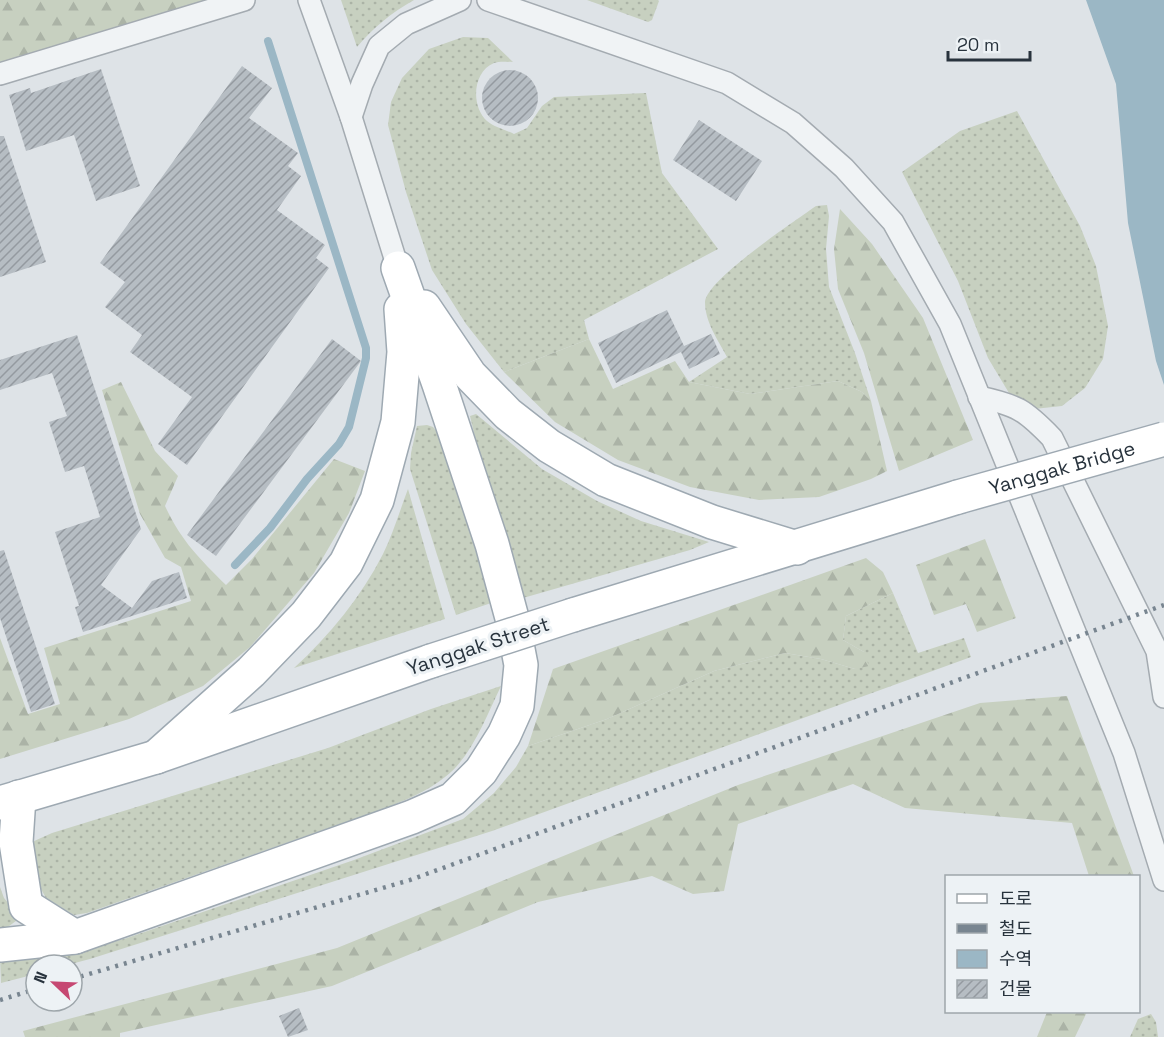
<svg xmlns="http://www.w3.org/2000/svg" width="1164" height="1037" font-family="'Space Grotesk','Noto Sans KR',sans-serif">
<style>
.grass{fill:url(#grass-dots)}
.forest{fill:url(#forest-firs)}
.water{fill:#9bb7c5}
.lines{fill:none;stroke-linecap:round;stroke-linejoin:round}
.stream{stroke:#9bb7c5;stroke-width:8}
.building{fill:url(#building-hatch)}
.minor-casing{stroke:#a4abb1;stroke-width:24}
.primary-casing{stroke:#9ea9b2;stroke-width:36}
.minor{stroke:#f0f3f5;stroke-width:21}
.primary{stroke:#fff;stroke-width:33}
.rail{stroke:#788590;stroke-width:4.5;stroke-dasharray:3 6;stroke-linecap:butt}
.primary-bridge-casing{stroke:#9ea9b2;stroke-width:36;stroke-linecap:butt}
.primary-bridge{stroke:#fff;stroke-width:33}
.labels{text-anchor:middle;stroke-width:6;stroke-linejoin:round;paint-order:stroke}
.street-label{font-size:20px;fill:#28333d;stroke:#edf2f5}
</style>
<defs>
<pattern id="grass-dots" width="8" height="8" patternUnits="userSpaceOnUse" patternTransform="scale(1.5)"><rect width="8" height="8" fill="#c7d0c0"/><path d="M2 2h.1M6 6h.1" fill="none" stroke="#abb3a6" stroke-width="1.8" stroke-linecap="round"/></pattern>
<pattern id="forest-firs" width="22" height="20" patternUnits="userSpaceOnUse" patternTransform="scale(1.5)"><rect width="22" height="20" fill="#c7d0c0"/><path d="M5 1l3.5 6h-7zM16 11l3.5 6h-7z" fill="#abb3a6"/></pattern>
<pattern id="building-hatch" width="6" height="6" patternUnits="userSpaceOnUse" patternTransform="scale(1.5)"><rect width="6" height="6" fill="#b6bdc3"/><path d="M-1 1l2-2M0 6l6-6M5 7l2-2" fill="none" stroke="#949aa0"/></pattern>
</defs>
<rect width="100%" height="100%" fill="#dee3e7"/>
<g class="grass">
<path d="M341,0h73c-23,13 -40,27 -57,47z"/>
<path d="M587,0h71l1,1 -7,19 -4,2z"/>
<path d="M463,37l25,1 25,24c-5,0 -14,-1 -19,1 -22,9 -23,44 -7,58 7,6 19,9 27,13l13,-6 15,-22 12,-9 92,-4 16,80 56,76 -134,71 5,19 -85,33 -38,-48 -34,-54 -26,-78 -18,-67 3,-23 11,-24 27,-29z"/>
<path d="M1017,111l63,115 16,40 12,60 -5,33 -18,29 -23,18 -28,3 -25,-16 -21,-35 -30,-77 -56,-109 58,-41z"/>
<path d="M827,205l2,11 -3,33 3,38 26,66 16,48 -9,-9 -24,-11 -88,13 -61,-12 38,-25c-9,-17 -22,-35 -22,-55 1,-22 90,-81 111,-96z"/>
<path d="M476,414l66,55 55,32 44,20 68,21 -19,8 -167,48 -44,-144 -9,-38z"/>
<path d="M427,425l6,2 5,6 56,169 -38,13 -46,-146 1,-16 6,-27z"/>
<path d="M408,489l37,130 -151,49c36,-33 67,-71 89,-114 10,-20 17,-44 25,-65z"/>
<path d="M893,593l25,60 46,-15 7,19 -479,174 -402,128 -23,6h-31v9l-35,9 -1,-26 76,-6 48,-12 230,-79 109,-41 31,-26 22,-26 12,-21 79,-27 107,-48 71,-18 36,6 34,10 9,-17 -21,-12 3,-24z"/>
<path d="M501,686c-14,29 -30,72 -56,91 -18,15 -40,23 -62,32l-296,104 -13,2 -28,-17 -9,-16 -5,-40 20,-9 276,-85 103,-39z"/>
<path d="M0,887l4,11 11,13 1,10 -11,8h-5z"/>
<path d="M1151,1014l5,8 2,15h-28l8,-18z"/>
</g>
<g class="forest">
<path d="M0,0h208l-208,66z"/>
<path d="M840,209l32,35 51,74 50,122 -74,31 -35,-118 -26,-64 -4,-40z"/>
<path d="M589,339l24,50 62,-28 14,21 61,12 88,-13 24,11 9,9 16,70 -16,8 -52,18 -60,3 -69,-13 -72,-27 -63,-38 -51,-50z"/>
<path d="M121,382l34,69 23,25 -13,30c17,36 34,52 61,79l26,-26 82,-100 31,12 -16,42 -35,60 -64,74 -47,39 -74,33 -129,40v-121l28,76 32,-10 -16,-56 147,-47 -10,-34 -16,-9 -25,-44 -38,-124z"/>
<path d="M985,539l31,79 -39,14 -11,-28 -32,11 -18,-50z"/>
<path d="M866,558l17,14 10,21 -47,23 -3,24 21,12 5,14 -14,3 -34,-10 -36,-6 -71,18 -107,48 -79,27 25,-77z"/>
<path d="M1067,696l67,180h-45l-17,-53 -167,-15 -52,-24 -115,40 -14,67 -31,3 -41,-18 -114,26 -206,84 -212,47v4h-95l-2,-6 314,-83 401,-163 242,-82z"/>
<path d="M1047,1012h40l-12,25h-38z"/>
</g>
<path class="water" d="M1086,0h78v385l-8,-24 -28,-138 -12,-139z"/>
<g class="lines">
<path class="stream" d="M235,565l35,-37 37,-49 32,-35 10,-17 17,-69v-10l-98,-307"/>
</g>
<g class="building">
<path d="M242,66l30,22 -23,30 49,35 -10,13 13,10 -24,34 48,35 -9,13 13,10 -142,197 -29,-21 34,-47 -62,-45 12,-17 -37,-28 20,-25 -25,-19z"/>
<path d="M101,69l39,117 -44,15 -22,-66 -48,16 -17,-56 21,-7 1,5z"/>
<circle cx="510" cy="98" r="28"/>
<path d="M699,120l63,41 -26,40 -63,-41z"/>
<path d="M0,136h4l42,126 -46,15z"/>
<path d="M667,310l17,36 27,-12 9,20 -31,15 -8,-17 -65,31 -18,-40z"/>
<path d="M77,335l64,194 -40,56 31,23 20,-27 27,-9 8,26 -104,34 -8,-25 4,-1 -24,-74 45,-15 -16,-51 -19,6 -16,-50 18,-6 -15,-43 -52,17v-30z"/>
<path d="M332,339l29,22 -145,195 -29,-21z"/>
<path d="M4,550l51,154 -24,8 -31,-94v-67z"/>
<path d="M299,1008l9,22 -20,7 -9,-21z"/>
</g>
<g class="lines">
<defs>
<g id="minor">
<path d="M309,0l42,117 47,151"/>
<path d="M488,0l239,83 66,40 51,45 49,54 57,102 174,429 40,127"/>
<path d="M0,74l244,-74"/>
<path d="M351,117l11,-33 17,-38 27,-22 54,-24"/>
<path d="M979,397c38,8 46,13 73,41l105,213 7,46"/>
</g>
<g id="primary">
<path d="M424,307l46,68 38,39 41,32 57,34 106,42 85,26"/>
<path d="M573,615l385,-118"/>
<path d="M156,757l95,-85 55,-57 40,-52 31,-63 21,-78 6,-70 -3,-43"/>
<path d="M19,797l-3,45 10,64 49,31"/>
<path d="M0,803l156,-46 275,-96"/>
<path d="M0,945l75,-8 337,-120 41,-18 28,-28 23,-36 13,-29 4,-41 -9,-47 -20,-74 -53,-160 -41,-116"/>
</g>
</defs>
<use href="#minor" class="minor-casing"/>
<use href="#primary" class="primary-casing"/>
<use href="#minor" class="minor"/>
<use href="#primary" class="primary"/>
<g class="rail">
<path d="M72,979l338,-99 754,-275"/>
<path d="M0,1000l36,-11"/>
</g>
<defs>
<g id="primary-bridge">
<path id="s1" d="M958,497l206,-58"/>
<path d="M431,661l142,-46"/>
</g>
</defs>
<use href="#primary-bridge" class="primary-bridge-casing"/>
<use href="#primary-bridge" class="primary-bridge"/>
</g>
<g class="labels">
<g class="street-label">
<text dy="7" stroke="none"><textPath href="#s1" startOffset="108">Yanggak Bridge</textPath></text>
<text transform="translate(478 646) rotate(-18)" y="7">Yanggak Street</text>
</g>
</g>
<rect x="945" y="875" width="195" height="138" fill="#edf2f5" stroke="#9ea6ab" stroke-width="1.5"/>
<rect x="957" y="894" width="30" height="9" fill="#ffffff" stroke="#9ea6ab" stroke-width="1.5"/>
<text x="999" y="905" font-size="18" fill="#28333d">도로</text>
<rect x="957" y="924" width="30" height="9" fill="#788590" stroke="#9ea6ab" stroke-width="1.5"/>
<text x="999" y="935" font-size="18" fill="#28333d">철도</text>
<rect x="957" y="950" width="30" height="18" fill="#9bb7c5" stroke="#9ea6ab" stroke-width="1.5"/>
<text x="999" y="965" font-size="18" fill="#28333d">수역</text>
<rect x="957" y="980" width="30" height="18" fill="url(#building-hatch)" stroke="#9ea6ab" stroke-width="1.5"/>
<text x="999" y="995" font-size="18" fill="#28333d">건물</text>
<g transform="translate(54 983) rotate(293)"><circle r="28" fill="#edf2f5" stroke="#9ea6ab" stroke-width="1.5"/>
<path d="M0-4.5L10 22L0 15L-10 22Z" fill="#c64872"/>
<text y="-9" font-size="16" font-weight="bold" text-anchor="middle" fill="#28333d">N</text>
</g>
<path d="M948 51v9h82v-9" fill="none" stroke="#28333d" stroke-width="3"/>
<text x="957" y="51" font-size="18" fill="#28333d" stroke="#edf2f5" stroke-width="4.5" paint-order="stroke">20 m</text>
</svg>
